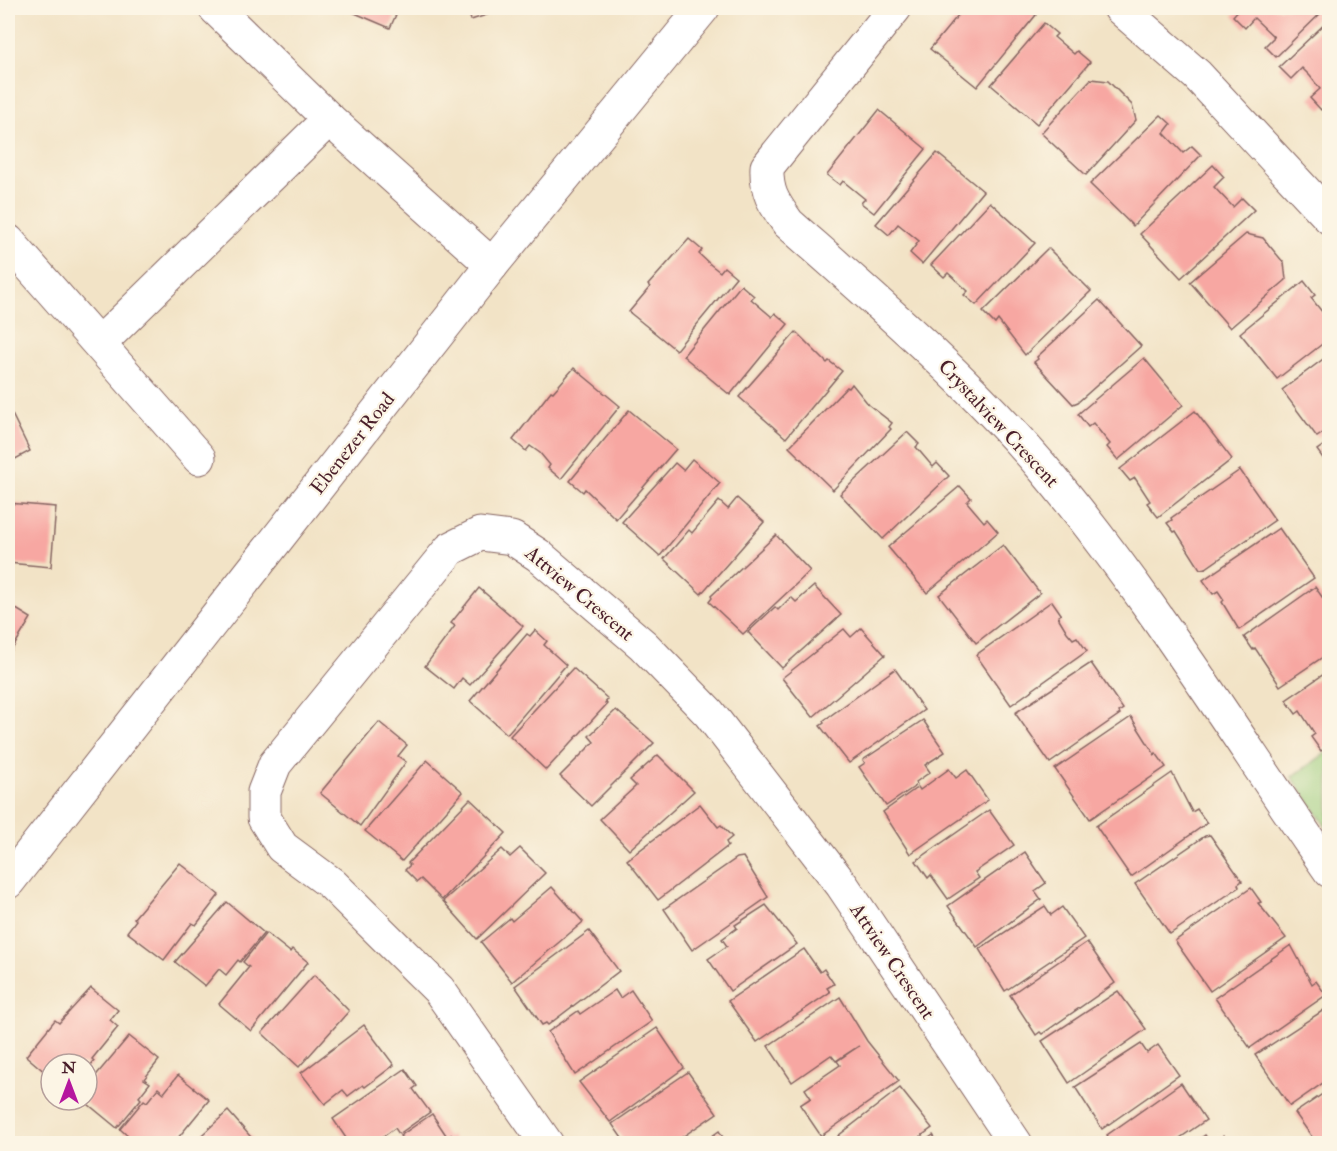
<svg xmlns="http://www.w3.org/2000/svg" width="1337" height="1151" font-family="'IM FELL Double Pica',serif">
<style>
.green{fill:#9bcc7c;stroke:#727654;stroke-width:1.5}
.building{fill:#f7a7a2}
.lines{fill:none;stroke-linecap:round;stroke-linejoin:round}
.minor-casing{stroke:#856461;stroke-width:35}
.major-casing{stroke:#856461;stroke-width:35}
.minor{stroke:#fff;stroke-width:33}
.major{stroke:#fff;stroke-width:33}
.labels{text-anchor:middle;stroke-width:4.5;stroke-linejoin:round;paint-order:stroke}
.street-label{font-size:20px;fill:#4a1f2b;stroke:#fcf5e5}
</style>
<rect width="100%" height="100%" fill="#fcf5e5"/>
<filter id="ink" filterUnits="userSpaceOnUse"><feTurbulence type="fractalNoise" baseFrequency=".0167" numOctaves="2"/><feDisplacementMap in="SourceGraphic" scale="12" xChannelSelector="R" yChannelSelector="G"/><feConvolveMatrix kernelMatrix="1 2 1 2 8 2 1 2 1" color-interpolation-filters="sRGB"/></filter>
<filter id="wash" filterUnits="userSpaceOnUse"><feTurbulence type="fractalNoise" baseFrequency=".008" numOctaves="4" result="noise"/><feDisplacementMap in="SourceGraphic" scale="24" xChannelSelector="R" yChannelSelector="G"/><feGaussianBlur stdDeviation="1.35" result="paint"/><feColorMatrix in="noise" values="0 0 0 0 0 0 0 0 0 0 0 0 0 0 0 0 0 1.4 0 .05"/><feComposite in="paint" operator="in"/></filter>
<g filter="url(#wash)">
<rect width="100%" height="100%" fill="#f2e3c6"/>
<path class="green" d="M1329,751v80l-37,-54z"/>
<g id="blocks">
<g class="building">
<path d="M343,8h56l-9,20z"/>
<path d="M467,8h41l-37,12z"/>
<path d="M964,8h44l8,6 5,-6h6l9,7 -59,72 -47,-38z"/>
<path d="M1240,8h86l-50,49 -11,-11 9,-9 -20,-19 -9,10 -12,-12z"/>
<path d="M1330,19v83l-9,8 -11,-12 10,-9 -10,-13 -8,-8 -11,11 -12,-12z"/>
<path d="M1044,23l13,11 -3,3 20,17 3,-3 13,11 -53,62 -46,-39z"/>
<path d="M1091,79l17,2 24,24 4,15 -50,55 -45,-42z"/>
<path d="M879,110l47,39 -52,64 -13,-10 4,-4 -22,-18 -3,4 -13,-10z"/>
<path d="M1161,115l10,9 -7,9 19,20 9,-7 9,9 -68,71 -43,-42z"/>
<path d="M937,153l46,38 -61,73 -12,-11 9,-12 -21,-17 -9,11 -13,-11z"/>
<path d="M1213,165l11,12 -10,10 19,20 9,-9 12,12 -73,68 -41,-44z"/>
<path d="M990,202l45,41 -59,62 -12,-10 4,-4 -20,-18 -4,4 -13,-12z"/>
<path d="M1246,234l17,4 21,25 2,17 -56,48 -40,-46z"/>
<path d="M689,239l13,11 -3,4 12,11 9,7 4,-5 12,10 -60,73 -47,-38 21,-25 -2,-2z"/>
<path d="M1048,248l43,43 -66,64 -27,-35 -3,4 -12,-12z"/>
<path d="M1304,281l11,14 -4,3 16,20 3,-2v22l-53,41 -37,-46z"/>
<path d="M741,285l13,11 -3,3 21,18 3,-4 13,11 -58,71 -47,-39z"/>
<path d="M1099,300l42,46 -63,56 -5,2 -39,-42 4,-3 -1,-2z"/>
<path d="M796,332l31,31 2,-2 13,10 -56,67 -47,-41z"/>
<path d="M1330,354v74l-13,9 -35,-47z"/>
<path d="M1144,358l39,47 -65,55 -11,-13 3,-3 -17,-21 -5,4 -10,-13z"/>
<path d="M574,368l46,38 -59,73 -13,-11 2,-3 -10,-12 -10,-7 -4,5 -13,-11 38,-49 2,1z"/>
<path d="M852,384l17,21 23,18 -3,4 2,2 -58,61 -44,-43 58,-60 2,1z"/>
<path d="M8,406l22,45 -22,12z"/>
<path d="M629,410l47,39 -60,70 -31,-30 -2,3 -13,-11z"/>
<path d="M1195,411l37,48 -74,58 -11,-14 3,-2 -15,-23 -5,3 -10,-12z"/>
<path d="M907,432l12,12 -3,3 17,20 4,-4 12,13 -66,63 -43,-45z"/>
<path d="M1330,441v27l-13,-18z"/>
<path d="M692,459l28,24 -60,73 -38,-34 53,-59 8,7z"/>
<path d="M1240,470l35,50 -69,48 -6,1 -24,-38 -2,1 -7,-9 5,-3 -1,-2z"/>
<path d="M960,486l11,12 -4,4 17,20 3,-3 11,13 -71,61 -39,-46z"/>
<path d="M737,498l27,24 -63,72 -37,-35 25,-29 3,3 27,-32 9,8z"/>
<path d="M8,503l48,4 -5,60 -43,-4z"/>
<path d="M1279,528l35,50 -75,52 -17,-28 2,-2 -6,-9 -5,3 -10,-14z"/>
<path d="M776,535l34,36 -67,63 -34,-32 3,-4 -1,-2z"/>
<path d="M1003,545l37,48 -64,50 -37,-48z"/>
<path d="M814,586l27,29 -59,53 -34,-36 27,-25 3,3 13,-13 5,5z"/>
<path d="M1315,587l15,21v44l-50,34 -25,-38 -2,2 -9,-13z"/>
<path d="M479,588l44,38 -53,59 -8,-7 -8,11 -29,-23 30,-40 -4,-3z"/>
<path d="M1052,601l9,13 -3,3 9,15 6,7 4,-2 10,14 -76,54 -35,-50z"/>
<path d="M8,604l23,14 -23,38z"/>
<path d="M861,628l24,27 -72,62 -31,-39 62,-49 7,8z"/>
<path d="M535,630l12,11 -3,4 22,20 -59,69 -37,-33 57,-67 3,2z"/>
<path d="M1091,663l32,46 -4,3 1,2 -70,49 -35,-50z"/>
<path d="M573,668l35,31 -3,4 2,1 -61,66 -36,-34z"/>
<path d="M895,669l29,41 -75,53 -29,-37 4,-3 -1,-2z"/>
<path d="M1330,670v75l-9,6 -10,-14 4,-3 -15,-23 -4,3 -10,-14z"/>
<path d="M616,710l38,33 -63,63 -31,-30 34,-34 -5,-6z"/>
<path d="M1131,717l24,38 1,-2 10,14 -76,52 -35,-50z"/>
<path d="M923,720l22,32 -20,13 5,7 -14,10 1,3 -31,21 -27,-39 6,-4 -2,-3z"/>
<path d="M379,722l28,23 -9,11 8,6 -46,64 -40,-33z"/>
<path d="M658,755l36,36 -65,59 -29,-31 36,-33 -6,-6z"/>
<path d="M427,760l36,32 -61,69 -37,-30z"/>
<path d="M949,769l7,9 11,-8 21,30 -78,54 -27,-42 35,-25 2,3z"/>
<path d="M1172,773l20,39 5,-3 10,14 -76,54 -35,-51z"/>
<path d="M470,799l36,34 -64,67 -21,-21 -4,3 -12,-12 5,-5 -2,-2z"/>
<path d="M700,804l18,23 3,-2 11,12 -6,5 2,4 -70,54 -31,-40z"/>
<path d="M989,810l25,35 -39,27 4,6 -31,21 -17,-24 -3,3 -12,-17z"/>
<path d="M1210,835l32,46 -4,3 1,3 -69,47 -35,-50 70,-48z"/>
<path d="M520,848l25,25 -68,66 -34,-38 59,-52 8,8z"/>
<path d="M1025,852l21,31 -11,8 6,8 -64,48 -29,-41z"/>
<path d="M743,857l25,40 -76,53 -28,-41 73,-51z"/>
<path d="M180,863l39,32 -23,30 -4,-2 -28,37 -37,-28 9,-12 -2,-2z"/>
<path d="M552,887l31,35 -71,60 -31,-40 29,-24 2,3z"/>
<path d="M1251,888l10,14 -3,1 28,35 -76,53 -35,-50z"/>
<path d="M227,902l37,31 -24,29 -2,-2 -12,15 -7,-6 -14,17 -30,-24z"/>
<path d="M766,905l31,39 -67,47 -22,-32 19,-13 -5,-7 15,-11 -2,-3z"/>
<path d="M1045,906l6,9 11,-8 22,31 -79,53 -26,-42z"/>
<path d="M589,931l30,40 -71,54 -2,-2 -4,2 -27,-39z"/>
<path d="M266,933l24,19 2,-3 16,13 -57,69 -32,-27 30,-37 -6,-5z"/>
<path d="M1087,942l28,41 -73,51 -2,-2 -4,3 -26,-40z"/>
<path d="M1291,945l21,39 4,-3 10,14 -76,53 -35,-50z"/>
<path d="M804,949l16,23 4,-3 10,15 -7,4 3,4 -73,50 -29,-41z"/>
<path d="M314,975l35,36 -50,56 -37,-34z"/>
<path d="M91,988l27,22 -8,10 8,7 -26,32 2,2 -7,9v-6h-36v10l-5,-1 -20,-17 29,-36 4,3z"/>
<path d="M615,990l5,8 11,-8 21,31 -77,54 -27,-43 30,-21 2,3z"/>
<path d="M1118,991l28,38 -77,54 -27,-42z"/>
<path d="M840,997l27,44 32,40 -78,55 -21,-31 11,-7 -6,-9 35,-24 -3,-4 22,-15 -23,15 -5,-6 -39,27 -24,-36z"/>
<path d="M1330,1006v72l-40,28 -35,-51z"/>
<path d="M364,1025l30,40 -29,22 -2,-2 -15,11 -5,-6 -18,14 -24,-31z"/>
<path d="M657,1028l27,40 -74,54 -31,-40z"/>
<path d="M129,1036l30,24 -15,19 6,4 -11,14 2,2 -24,29 -34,-28h4v-14z"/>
<path d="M1141,1044l6,9 11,-8 21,30 -77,54 -27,-42z"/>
<path d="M405,1069l12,17 -4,3 17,23 -31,22 -4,-6 -22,16h-23l-17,-25z"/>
<path d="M688,1072l29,41 -45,31h-46l-14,-20z"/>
<path d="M178,1075l31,25 -36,44h-36l-17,-15 24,-29 3,2 11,-14 6,5z"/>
<path d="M1181,1083l25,37 -35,24h-58l-6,-9z"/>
<path d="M900,1088l32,40 -22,16h-67l-5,-8z"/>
<path d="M1330,1089v55h-13l-22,-31z"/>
<path d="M228,1111l29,33h-65z"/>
<path d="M432,1114l16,24 3,-3 6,9h-54l2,-2 -5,-6z"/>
<path d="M719,1131l8,13h-26z"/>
<path d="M933,1135l6,9h-18z"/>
<path d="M1205,1135l6,9h-19z"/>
<path d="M1223,1136l5,8h-15z"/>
<path d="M695,1138l4,6h-12z"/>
</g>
</g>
</g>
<g filter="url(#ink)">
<use href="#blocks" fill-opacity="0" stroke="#856461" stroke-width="1.5"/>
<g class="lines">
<defs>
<g id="minor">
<path d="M215,8l114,111 163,146"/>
<path d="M895,8l-128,159c-1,25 6,35 21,56 88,78 178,155 255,245 106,126 193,268 287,403"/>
<path d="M1120,8l77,67 133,143"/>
<path d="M8,241l191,217"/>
<path d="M100,343l229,-224"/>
<path d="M547,1144l-108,-154 -107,-106 -50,-37 -18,-29v-26l11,-28 175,-215 30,-15 32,4 26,17 105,90 66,68 133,172 174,259"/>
</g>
<path id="major" d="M8,882l484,-617 211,-257"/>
</defs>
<use href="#minor" class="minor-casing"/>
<use href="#major" class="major-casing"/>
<use href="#minor" class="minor"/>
<use href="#major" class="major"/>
</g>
</g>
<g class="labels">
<g class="street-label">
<text transform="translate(999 423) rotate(47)" y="7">Crystalview Crescent</text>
<text transform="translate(352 443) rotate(-52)" y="7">Ebenezer Road</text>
<text transform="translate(580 593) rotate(40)" y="7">Attview Crescent</text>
<text transform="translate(893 961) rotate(56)" y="7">Attview Crescent</text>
</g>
</g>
<rect width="1337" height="1151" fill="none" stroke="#fcf5e5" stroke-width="30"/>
<g transform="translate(69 1082)"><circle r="28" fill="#fcf5e5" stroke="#b59f9b" stroke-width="1.5"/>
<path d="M0-4.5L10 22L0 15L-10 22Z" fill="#b5179e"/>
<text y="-9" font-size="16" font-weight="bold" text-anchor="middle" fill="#4a1f2b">N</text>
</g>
</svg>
